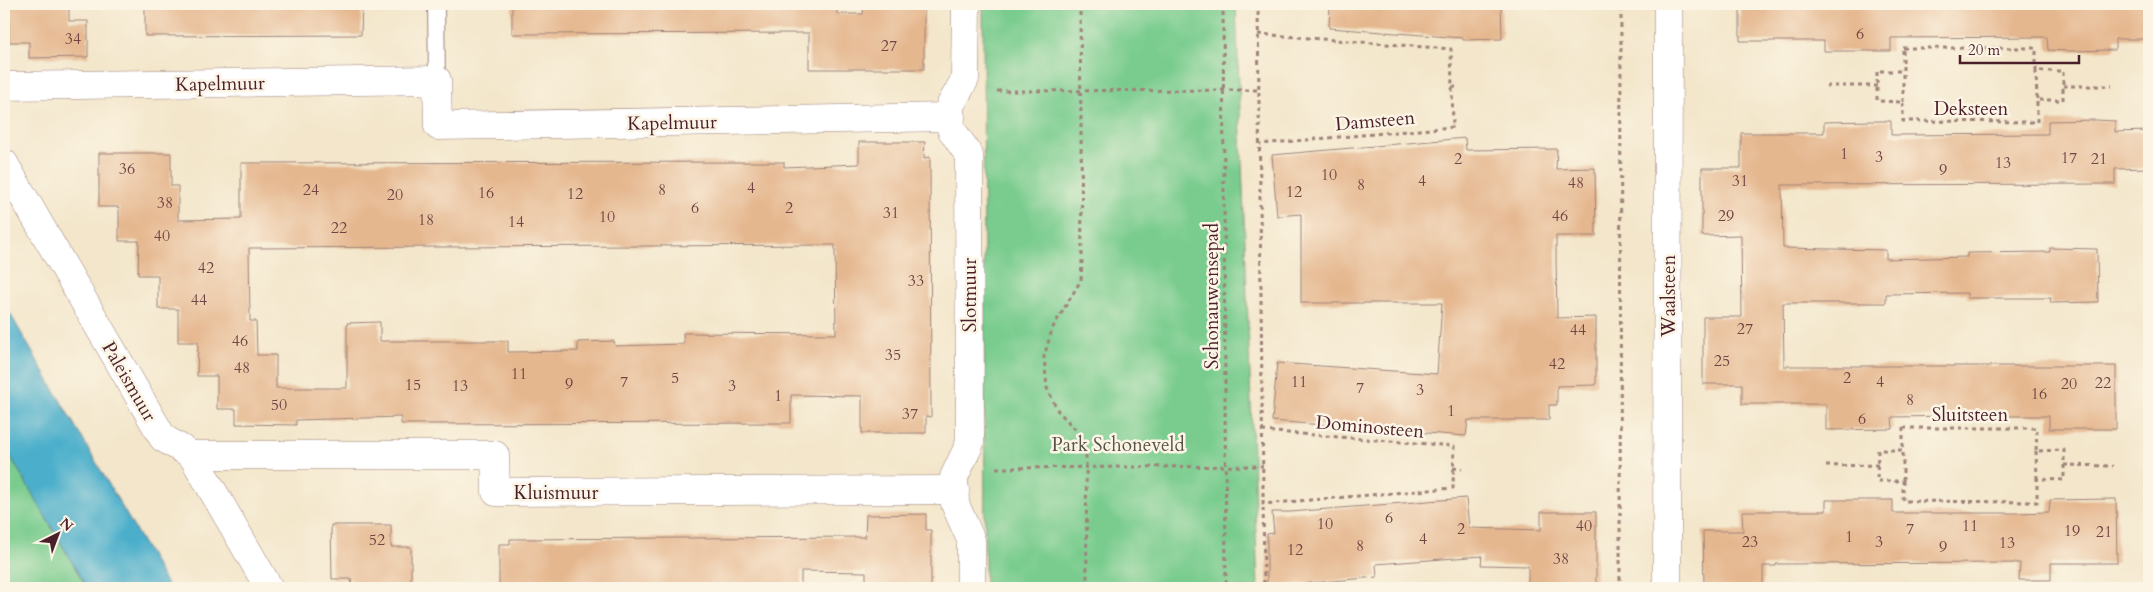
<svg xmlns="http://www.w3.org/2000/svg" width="2153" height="592" font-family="Cardo,serif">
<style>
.green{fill:#79cc8e;stroke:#62765c}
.water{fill:#4cafcb;stroke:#4b677b}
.building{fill:#e5b78f;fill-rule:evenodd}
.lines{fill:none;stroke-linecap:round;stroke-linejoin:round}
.service-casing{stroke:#9e827a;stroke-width:18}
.minor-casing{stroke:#9e827a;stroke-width:29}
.path{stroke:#9e827a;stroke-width:3;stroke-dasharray:4 4;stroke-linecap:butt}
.service{stroke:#fff;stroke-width:16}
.minor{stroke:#fff;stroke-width:28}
.labels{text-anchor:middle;stroke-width:5;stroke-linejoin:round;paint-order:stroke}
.number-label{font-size:16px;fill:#714544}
.street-label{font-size:19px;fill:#4a1f2b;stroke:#fcf5e5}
.park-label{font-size:19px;fill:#585349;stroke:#fcf5e5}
</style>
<rect width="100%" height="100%" fill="#fcf5e5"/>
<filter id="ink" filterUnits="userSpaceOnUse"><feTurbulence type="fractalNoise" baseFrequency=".02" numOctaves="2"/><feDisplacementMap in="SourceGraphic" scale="10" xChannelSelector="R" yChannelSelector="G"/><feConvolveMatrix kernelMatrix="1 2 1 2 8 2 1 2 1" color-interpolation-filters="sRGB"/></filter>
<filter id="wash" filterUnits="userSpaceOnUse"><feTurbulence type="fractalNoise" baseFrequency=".0096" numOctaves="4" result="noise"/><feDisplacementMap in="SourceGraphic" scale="20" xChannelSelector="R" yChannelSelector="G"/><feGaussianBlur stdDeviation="1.12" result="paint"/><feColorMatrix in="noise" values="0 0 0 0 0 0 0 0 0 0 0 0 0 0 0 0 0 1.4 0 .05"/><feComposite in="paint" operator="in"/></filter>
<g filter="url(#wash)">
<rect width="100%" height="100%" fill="#f3e6ca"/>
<g class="green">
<path d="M983,4h253l22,584h-273z"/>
<path d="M4,445l83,143h-78l-5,-9z"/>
</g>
<path class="water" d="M4,303l15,26 150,259h-82l-83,-143z"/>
<g id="blocks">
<g class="building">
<path d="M9,4h60v17h19v36l-59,1v-16h-20z"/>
<path d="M145,4h217l-1,31 -216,1z"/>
<path d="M512,4h325v10h26l1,-10h60v65h-115v-36l-297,1z"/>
<path d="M1330,4h171l1,35 -39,1v-2l-134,-10z"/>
<path d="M1740,4h409v35h-34v11l-48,1 -19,-1 -1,-13 -156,1v13h-67v-10h-84z"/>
<path d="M2096,120l19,1v11l34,-1v37l-34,1v15l-333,1 1,63 103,2v9l81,-2v-4l83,-1v-4l47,1 1,53 -48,1 1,-5h-84v-5l-81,1v9h-103l1,63h332v63h-67v-13h-94l-63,1 1,12 -67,1v-26h-84v-20h-39v-67h39l-1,-82 -39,1v-68h39v-35h83v-11l48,-1h19v14l157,-1v-13z"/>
<path d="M1465,138l1,12 91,-1 -1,20 39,-1 1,68h-40v20l1,62 39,-1v68l-39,1v19h-8v15h-81l-2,16 -194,-15 5,-58 160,11 5,-71h-141v-89l-24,2 -5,-61z"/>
<path d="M859,142h66l-1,16 6,-1 1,260 -5,-1v17h-64v-37l-71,-1v28l-390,1v-7l-105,3v5l-60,-1v-15h-19v-33h-20l1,-34h-20v-33h-20v-34h-20l1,-34h-20v-34h-20v-54h72v33h7v34l63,-1v-56l543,-1v5l75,-3zM835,245l1,89 -153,-1 1,11 -69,2 -1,-5 -36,1v9l-70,1v-11h-128v-19l-33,1v65h-71v-33h-19l-1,-34h-6l-1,-73z"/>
<path d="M1466,498l3,30 72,2v-18h55v76h-68v-22l-47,-1 1,-9 -106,8 1,13 -110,10v-53l7,-1 -2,-21h18z"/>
<path d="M2116,499l1,64h-66v17h-32l1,-17 -244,1v2h-13v22h-59l-1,-57h40l-1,-20h84v-11h67v13h126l30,-1 1,-12z"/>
<path d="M926,514v16h5v58h-65v-16l-65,-1v17h-302v-44h11v-5l355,-2 1,-22z"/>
<path d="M331,525h60v22h20v41h-59l-1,-9h-19z"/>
</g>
</g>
</g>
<g filter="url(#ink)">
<use href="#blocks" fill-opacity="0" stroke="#9e827a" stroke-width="1"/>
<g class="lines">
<defs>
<path id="service" d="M436,4l1,76"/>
<g id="minor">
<path d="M966,4l-1,75 -15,27 1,23 18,26 1,288 -16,34 1,27 16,36v48"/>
<path d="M4,86l433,-6 1,46 513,-9"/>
<path d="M4,163l159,275 29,17 77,133"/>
<path d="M192,455h303l1,37 459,-2"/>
<path d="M1667,588l1,-584"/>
</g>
</defs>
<use href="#service" class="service-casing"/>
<use href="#minor" class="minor-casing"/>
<g class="path">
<path d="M1080,4l2,258 -1,18 -29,49 -8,28 3,31 11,23 19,20 9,21 1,136"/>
<path d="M1223,4l3,584"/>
<path d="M1258,4l6,584"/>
<path d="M1258,34l193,15 2,78 -193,17"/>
<path d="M1903,48h133v23h27v29h-26v22l-134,-1v-19l-26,-1v-30h26z"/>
<path d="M2036,71l1,29"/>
<path d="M1826,86h51"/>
<path d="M2063,86h49"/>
<path d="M1452,87h8"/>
<path d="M997,91l261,-1"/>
<path d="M1903,102v-31"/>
<path d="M1903,428h134l-1,23 28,-1v30l-27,-1v23l-134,-1v-20h-26l1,-31h25z"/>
<path d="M1262,431l192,15 -1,42 -191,16"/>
<path d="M2036,451l1,28"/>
<path d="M2064,465l49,1"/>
<path d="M1826,466l52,-1"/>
<path d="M996,468l267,-2"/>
<path d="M1453,468l9,1"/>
<path d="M1903,481v-31"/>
<path d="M1620,588l1,-584"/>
</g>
<use href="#service" class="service"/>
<use href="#minor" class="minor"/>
</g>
</g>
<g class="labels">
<g class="number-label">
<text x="1860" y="39">6</text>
<text x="73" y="44">34</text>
<text x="889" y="51">27</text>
<text x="1844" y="159">1</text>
<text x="1879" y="162">3</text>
<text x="2069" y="163">17</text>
<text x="1458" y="164">2</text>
<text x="2099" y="164">21</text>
<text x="2003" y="168">13</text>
<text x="127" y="174">36</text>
<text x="1943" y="175">9</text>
<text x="1329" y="180">10</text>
<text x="1422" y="186">4</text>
<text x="1740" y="186">31</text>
<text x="1576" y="188">48</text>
<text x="1361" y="190">8</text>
<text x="751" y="193">4</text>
<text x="311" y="195">24</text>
<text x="662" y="195">8</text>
<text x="1294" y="197">12</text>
<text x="486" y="198">16</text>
<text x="575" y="199">12</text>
<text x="395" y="200">20</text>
<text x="165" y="208">38</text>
<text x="695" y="213">6</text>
<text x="789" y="213">2</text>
<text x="891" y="218">31</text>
<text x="1560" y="221">46</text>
<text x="1726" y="221">29</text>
<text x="607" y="222">10</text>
<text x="426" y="225">18</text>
<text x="516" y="227">14</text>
<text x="339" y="233">22</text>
<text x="162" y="241">40</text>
<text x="206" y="273">42</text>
<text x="916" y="286">33</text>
<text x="199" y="305">44</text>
<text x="1745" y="334">27</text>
<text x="1578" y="335">44</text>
<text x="240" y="346">46</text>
<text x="893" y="360">35</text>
<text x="1722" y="366">25</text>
<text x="1557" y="369">42</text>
<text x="242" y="373">48</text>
<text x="519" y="379">11</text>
<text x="675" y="383">5</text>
<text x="1847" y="383">2</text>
<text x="624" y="387">7</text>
<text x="1299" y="387">11</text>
<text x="1880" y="387">4</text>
<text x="2103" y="388">22</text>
<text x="569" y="389">9</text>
<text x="2069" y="389">20</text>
<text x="413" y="390">15</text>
<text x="460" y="391">13</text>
<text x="732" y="391">3</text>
<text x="1360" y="393">7</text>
<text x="1420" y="395">3</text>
<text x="2039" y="399">16</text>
<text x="778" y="401">1</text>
<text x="1910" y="405">8</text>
<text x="279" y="410">50</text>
<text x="1451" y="416">1</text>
<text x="910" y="419">37</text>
<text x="1862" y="424">6</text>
<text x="1389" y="523">6</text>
<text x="1325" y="529">10</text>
<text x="1584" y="531">40</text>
<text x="1970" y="531">11</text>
<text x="1461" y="534">2</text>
<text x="1910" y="534">7</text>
<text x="2072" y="536">19</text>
<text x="2104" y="537">21</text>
<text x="1849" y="542">1</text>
<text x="1423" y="544">4</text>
<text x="377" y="545">52</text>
<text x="1750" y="547">23</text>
<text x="1879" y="547">3</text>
<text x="2007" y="548">13</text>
<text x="1360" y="551">8</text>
<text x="1943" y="552">9</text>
<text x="1295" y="555">12</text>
<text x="1561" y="564">38</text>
</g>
<g class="street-label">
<text transform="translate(220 83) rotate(-1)" y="7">Kapelmuur</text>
<text x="1971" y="115">Deksteen</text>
<text transform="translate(1375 120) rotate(-5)" y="7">Damsteen</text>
<text transform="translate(672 122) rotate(-1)" y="7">Kapelmuur</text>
<text transform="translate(969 295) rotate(-90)" y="7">Slotmuur</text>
<text transform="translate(1211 296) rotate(-90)" y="7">Schonauwensepad</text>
<text transform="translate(1668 296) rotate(-90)" y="7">Waalsteen</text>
<text transform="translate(130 381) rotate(60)" y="7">Paleismuur</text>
<text x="1970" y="421">Sluitsteen</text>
<text transform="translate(1370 426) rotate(5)" y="7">Dominosteen</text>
<text x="556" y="499">Kluismuur</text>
</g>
<g class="park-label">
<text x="1118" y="451">Park Schoneveld</text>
</g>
</g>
<rect width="2153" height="592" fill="none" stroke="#fcf5e5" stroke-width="20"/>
<g transform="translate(58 534) rotate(42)" stroke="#fcf5e5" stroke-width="4" paint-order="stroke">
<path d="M0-4L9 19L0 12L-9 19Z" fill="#4a1f2b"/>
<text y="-8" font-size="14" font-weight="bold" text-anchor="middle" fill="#4a1f2b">N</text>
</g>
<path d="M1960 55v8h119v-8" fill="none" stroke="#4a1f2b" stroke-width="2.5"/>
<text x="1968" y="55" font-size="15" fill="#4a1f2b" stroke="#fcf5e5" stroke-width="4" paint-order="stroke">20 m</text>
</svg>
